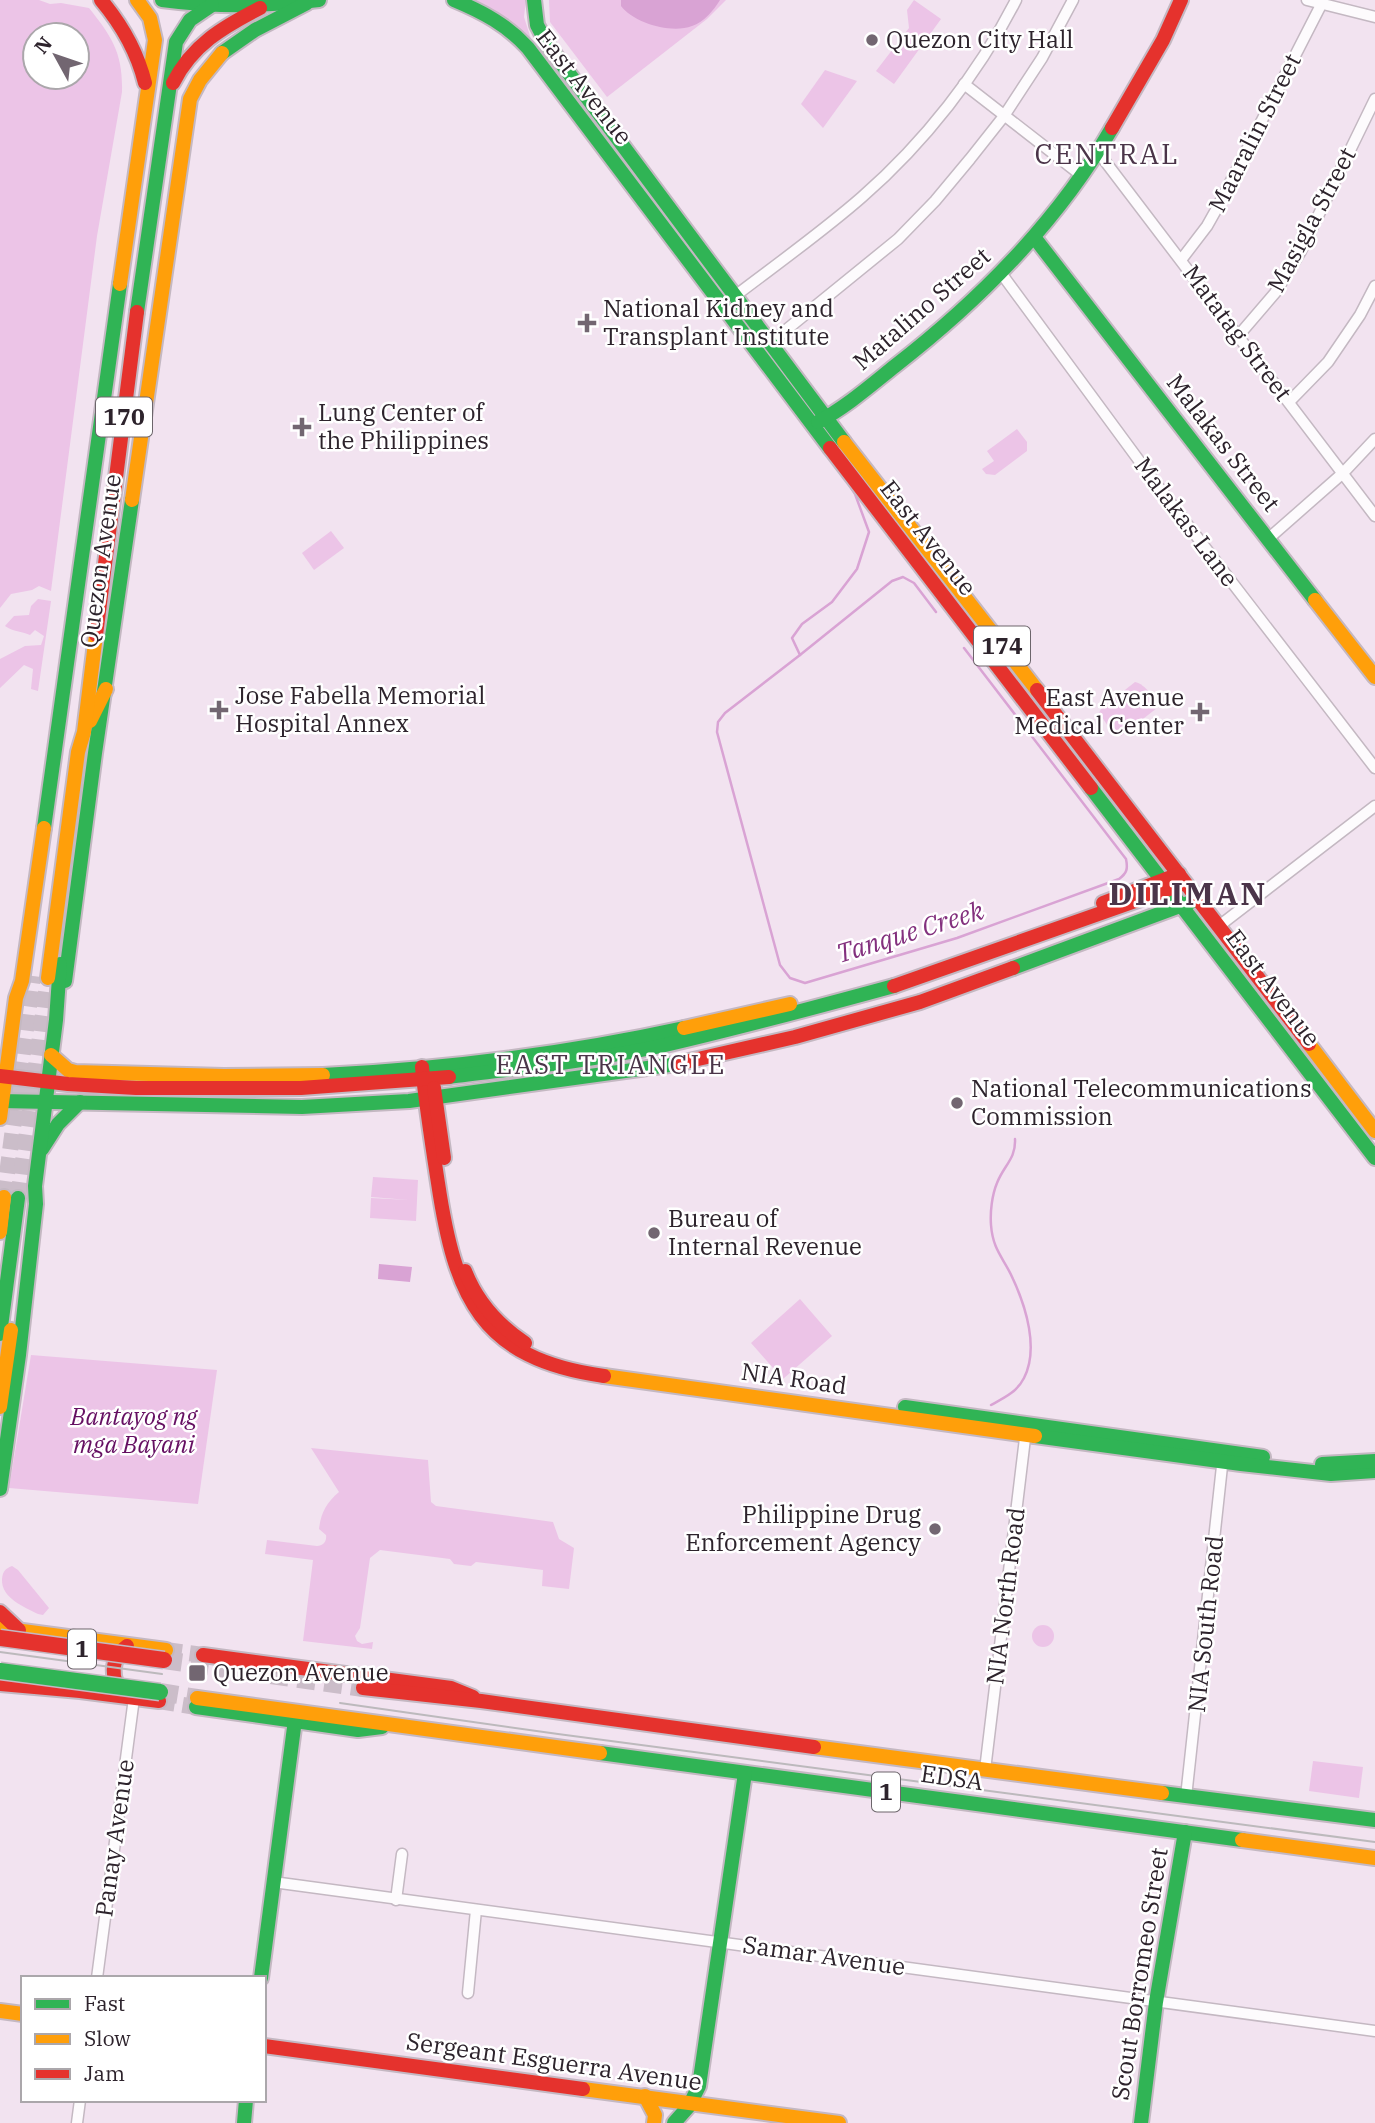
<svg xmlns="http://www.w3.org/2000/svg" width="1375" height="2123" font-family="'IBM Plex Serif',serif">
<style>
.green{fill:#ecc4e7;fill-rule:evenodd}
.water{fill:#d9a3d4}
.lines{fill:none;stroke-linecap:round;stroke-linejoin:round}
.stream{stroke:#d9a3d4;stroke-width:2.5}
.primary-tunnel{stroke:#cbbdc9;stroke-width:16;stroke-dasharray:16 8;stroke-linecap:butt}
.highway-tunnel{stroke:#cbbdc9;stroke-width:18;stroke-dasharray:18 9;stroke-linecap:butt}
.street-casing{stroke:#c4b8c2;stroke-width:13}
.fast-casing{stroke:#c4b8c2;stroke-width:18}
.slow-casing{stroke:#c4b8c2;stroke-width:18}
.jam-casing{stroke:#c4b8c2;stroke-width:18}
.street{stroke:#fdfbfd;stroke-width:10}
.fast{stroke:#30b455;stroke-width:14}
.slow{stroke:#ff9f0a;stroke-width:14}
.jam{stroke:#e5322d;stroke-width:14}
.tram{stroke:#bcb9bc;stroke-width:2}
.fast-bridge-casing{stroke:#c4b8c2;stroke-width:19;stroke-linecap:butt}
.jam-bridge-casing{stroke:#c4b8c2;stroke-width:19;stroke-linecap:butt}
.fast-bridge{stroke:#30b455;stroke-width:16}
.jam-bridge{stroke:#e5322d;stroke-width:16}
.poi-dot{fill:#726671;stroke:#fff;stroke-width:2.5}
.labels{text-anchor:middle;stroke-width:5;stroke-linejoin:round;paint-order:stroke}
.shield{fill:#fff;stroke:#6c656b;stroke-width:2}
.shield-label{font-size:23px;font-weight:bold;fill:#2d232c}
.poi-label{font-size:24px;fill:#2d232c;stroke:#fff;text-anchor:start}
.street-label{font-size:24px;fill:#2d232c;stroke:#fff}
.park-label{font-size:24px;font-style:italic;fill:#650f62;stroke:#fff}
.water-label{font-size:26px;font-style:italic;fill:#83307e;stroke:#fff}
.neighbourhood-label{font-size:26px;letter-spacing:2px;fill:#4b3549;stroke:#fff}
.quarter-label{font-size:28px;letter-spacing:2px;fill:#4b3549;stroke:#fff}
.district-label{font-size:32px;font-weight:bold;letter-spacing:2px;fill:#4b3549;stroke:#fff}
</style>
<rect width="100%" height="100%" fill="#f2e3f0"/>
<g class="green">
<path d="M0,0h39l11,4 11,-1 28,5c23,29 34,45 33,84l-25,144 -46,355 -12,-5 -7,4 -21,4 -11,14zM35,35h42v42h-42z"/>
<path d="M472,0h54l-2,17 7,22 -27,-22z"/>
<path d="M549,0h177l-19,19 -100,78 -57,-75z"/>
<path d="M914,0l27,19 -47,65 -18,-13 33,-43 -2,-18z"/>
<path d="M825,70l32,11 -34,47 -22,-24z"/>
<path d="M1017,429l10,13v9l-32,24 -9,-1 -4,-5 12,-8 -7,-10z"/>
<path d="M331,531l13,17 -30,22 -12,-17z"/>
<path d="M38,599l13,2 -13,90 -7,-2 2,-20 -9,-4 -24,23v-29l25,-13 16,-1 3,-9 -9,-6 -5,5c-9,-4 -16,-3 -25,-9l9,-10 15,-1 2,-9z"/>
<path d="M1135,682c10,2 21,17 22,26l-36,28h-6l-16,-23 2,-4z"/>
<path d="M373,1177l45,3 -2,41 -46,-3 1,-20 38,2 -38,-3z"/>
<path d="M800,1299l32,37 -49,43 -32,-36z"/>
<path d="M31,1355l186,15 -19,134 -189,-16z"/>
<path d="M311,1448l117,12 3,42 5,4 117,16 6,17 15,9 -5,41 -27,-3 1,-16 -67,-8 -5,4 -17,-2 -4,-5 -70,-9 -10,8 -10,70 -5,8 2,5 5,3 11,-2 -1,7 -69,-8 10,-81 -48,-6 2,-14 50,6c6,0 10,-4 9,-11l-7,-6c2,-16 7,-26 20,-37z"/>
<path d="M12,1566l6,4 31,38 -6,7 -5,-1c-14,-7 -37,-16 -36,-35 1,-8 3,-10 10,-13z"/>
<circle cx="1043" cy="1636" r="11"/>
<path d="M1313,1761l50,6 -4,31 -50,-7z"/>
</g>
<g class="water">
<path d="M621,0h99c-6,10 -16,22 -28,26 -21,8 -58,-3 -71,-20z"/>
<path d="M379,1264l33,3 -2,15 -32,-3z"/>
</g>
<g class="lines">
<g class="stream">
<path d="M850,486l5,8 14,38 -12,37 -25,33 -30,22 -10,14 8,17 92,-74 11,-4 11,6 22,29"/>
<path d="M800,655l-75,58 -7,9 -1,10 63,233 10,13 15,5 152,-45 162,-59c8,-6 9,-10 7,-20l-162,-211"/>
<path d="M991,1405c13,-7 26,-13 33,-27 15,-29 2,-71 -11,-99 -9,-21 -20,-28 -22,-54 -1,-13 1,-30 6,-42 7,-18 19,-24 18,-44"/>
</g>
<g class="primary-tunnel">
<path d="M4,1197l29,-221"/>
<path d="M18,1198l30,-220"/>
<path d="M166,1650l37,5"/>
<path d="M159,1701l37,6"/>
</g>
<g class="highway-tunnel">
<path d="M164,1660l199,28"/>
<path d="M160,1692l37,6"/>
</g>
<defs>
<g id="street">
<path d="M1307,0l68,17"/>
<path d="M964,84l117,91"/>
<path d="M1098,152l277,364"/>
<path d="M1181,260l26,-34 9,-16 106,-207"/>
<path d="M1001,273l156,212 218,283"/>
<path d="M735,296c42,-32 87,-64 127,-99 62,-54 117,-124 154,-197"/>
<path d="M1239,335l36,-42 26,-42 74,-152"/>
<path d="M770,343l128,-104 37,-38 35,-42 34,-43 38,-58 31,-58"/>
<path d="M1289,402l39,-40 32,-47 15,-29"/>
<path d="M1268,539l75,-66 32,-34"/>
<path d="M1219,926l156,-120"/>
<path d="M985,1770l41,-340"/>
<path d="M1186,1797l37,-340"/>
<path d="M273,1882l1102,149"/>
<path d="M396,1900l6,-46"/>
<path d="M97,1978l37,-280"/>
<path d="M468,1993l8,-83"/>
<path d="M77,2123l3,-23"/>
</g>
<g id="fast">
<path d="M162,0c53,7 104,7 157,0"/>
<path d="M454,0c29,12 53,25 74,48l302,400"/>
<path d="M534,0l3,25 10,19 297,398"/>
<path d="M222,53l33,-23 52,-27"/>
<path d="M1034,237l281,363"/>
<path d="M137,312l39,-270 14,-22 22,-15"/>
<path d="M818,422c28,-15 52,-36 77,-56 85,-66 163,-145 217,-238"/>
<path d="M1091,788l284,370"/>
<path d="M44,828l76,-544"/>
<path d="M1013,968l178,-66"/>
<path d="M65,981l30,-228 37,-253"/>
<path d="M323,1075c121,-6 242,-21 361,-47"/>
<path d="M449,1077c70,-9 142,-16 212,-31 78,-18 156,-39 233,-60"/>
<path d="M0,1101l302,6 107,-6 267,-37"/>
<path d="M42,1149l16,-25 22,-22"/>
<path d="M0,1334l18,-136"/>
<path d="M905,1407l358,50"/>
<path d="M1035,1436l206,28 90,10 44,-3"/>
<path d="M1322,1464l53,-3"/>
<path d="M0,1489l19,-134 17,-151 -1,-18 21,-166 4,-56"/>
<path d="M196,1707l162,23 24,-3"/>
<path d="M600,1753l642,87"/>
<path d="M1162,1793l213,27"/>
<path d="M261,1978l34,-258"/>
<path d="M244,2123l2,-23"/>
<path d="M674,2123l15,-17 10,-20 46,-313"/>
<path d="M1141,2123l15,-121 29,-170"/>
</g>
<g id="slow">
<path d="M120,284l35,-244 -5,-22 -13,-18"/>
<path d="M844,442l193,248"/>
<path d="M132,500l58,-401 10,-19 22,-27"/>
<path d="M1315,600l60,77"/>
<path d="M90,721l16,-32"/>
<path d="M48,978l30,-226 6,-20 12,-97"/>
<path d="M684,1028l106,-24"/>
<path d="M1309,1044l66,87"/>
<path d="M51,1055l17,15 7,2 149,4 99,-1"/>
<path d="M0,1118l16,-120 6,-17 22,-153"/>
<path d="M0,1232l4,-35"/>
<path d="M604,1376l431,60"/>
<path d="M0,1407l11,-77"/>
<path d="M0,1628l166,22"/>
<path d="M197,1698l403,55"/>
<path d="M814,1747l348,46"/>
<path d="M1242,1840l133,18"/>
<path d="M0,2011l23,3"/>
<path d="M583,2089l256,34"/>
<path d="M645,2096l10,19 -1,8"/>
</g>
<g id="jam">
<path d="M101,0c21,25 36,51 44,83"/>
<path d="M173,83c19,-38 50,-56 87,-75"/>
<path d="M1112,128l51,-88 18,-40"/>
<path d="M830,448l261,340"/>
<path d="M96,635l41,-323"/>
<path d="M1037,690l272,354"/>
<path d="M1103,903l76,-29"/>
<path d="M894,986l284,-100"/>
<path d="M676,1064l119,-27 125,-35 93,-34"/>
<path d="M422,1067c4,39 10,77 16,116 17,113 42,176 166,193"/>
<path d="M0,1076l68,8 68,4h165l148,-11"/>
<path d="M434,1088l10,70"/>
<path d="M465,1271c12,31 33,54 60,72"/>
<path d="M0,1612l19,18"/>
<path d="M203,1655l248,33 22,9"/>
<path d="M0,1684l80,7 79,10"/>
<path d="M363,1688l118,13 333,46"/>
<path d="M123,1696c-12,-17 -14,-36 4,-50"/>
<path d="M264,2046l319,43"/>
</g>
</defs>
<use href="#street" class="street-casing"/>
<use href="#fast" class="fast-casing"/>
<use href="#slow" class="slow-casing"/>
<use href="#jam" class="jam-casing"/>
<use href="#street" class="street"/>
<use href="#fast" class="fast"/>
<use href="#slow" class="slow"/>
<use href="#jam" class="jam"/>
<g class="tram">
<path d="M0,1652l162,22"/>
<path d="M340,1703l218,31 817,108"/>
</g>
<defs>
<path id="fast-bridge" d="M0,1671l160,21"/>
<path id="jam-bridge" d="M0,1638l164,22"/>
</defs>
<use href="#fast-bridge" class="fast-bridge-casing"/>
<use href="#jam-bridge" class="jam-bridge-casing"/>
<use href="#fast-bridge" class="fast-bridge"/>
<use href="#jam-bridge" class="jam-bridge"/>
</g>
<g class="poi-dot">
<circle cx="872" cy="40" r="7"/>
<path d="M583.5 312.5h7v7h7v7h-7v7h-7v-7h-7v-7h7z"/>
<path d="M298.5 416.5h7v7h7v7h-7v7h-7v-7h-7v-7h7z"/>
<path d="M215.5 699.5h7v7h7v7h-7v7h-7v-7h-7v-7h7z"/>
<path d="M1196.5 701.5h7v7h7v7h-7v7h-7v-7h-7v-7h7z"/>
<circle cx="957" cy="1103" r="7"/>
<circle cx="654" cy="1233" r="7"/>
<circle cx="935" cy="1529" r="7"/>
<rect x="188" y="1664" width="18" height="18" rx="3.5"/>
</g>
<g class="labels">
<g class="shield">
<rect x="96" y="397.5" width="56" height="39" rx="5"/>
<rect x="974" y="626.5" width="56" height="39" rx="5"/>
<rect x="68" y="1629.5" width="28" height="39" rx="5"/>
<rect x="872" y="1772.5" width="28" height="39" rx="5"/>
</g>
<g class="shield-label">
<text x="124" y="425">170</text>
<text x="1002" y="654">174</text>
<text x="82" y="1657">1</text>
<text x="886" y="1800">1</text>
</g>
<g class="poi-label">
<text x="886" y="48">Quezon City Hall</text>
<text x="603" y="317">National Kidney and<tspan x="603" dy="28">Transplant Institute</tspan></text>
<text x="318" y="421">Lung Center of<tspan x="318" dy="28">the Philippines</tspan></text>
<text x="235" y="704">Jose Fabella Memorial<tspan x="235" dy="28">Hospital Annex</tspan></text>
<text x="1184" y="706" text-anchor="end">East Avenue<tspan x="1184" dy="28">Medical Center</tspan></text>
<text x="971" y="1097">National Telecommunications<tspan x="971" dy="28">Commission</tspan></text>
<text x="668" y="1227">Bureau of<tspan x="668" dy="28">Internal Revenue</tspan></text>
<text x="921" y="1523" text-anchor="end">Philippine Drug<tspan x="921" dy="28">Enforcement Agency</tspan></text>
<text x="213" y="1681">Quezon Avenue</text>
</g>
<g class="street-label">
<text transform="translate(584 87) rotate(52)" y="8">East Avenue</text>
<text transform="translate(1255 133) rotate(-63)" y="8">Maaralin Street</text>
<text transform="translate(1312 220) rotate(-62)" y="8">Masigla Street</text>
<text transform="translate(922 309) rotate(-41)" y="8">Matalino Street</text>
<text transform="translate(1237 333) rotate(53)" y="8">Matatag Street</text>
<text transform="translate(1223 443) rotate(52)" y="8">Malakas Street</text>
<text transform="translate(1186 522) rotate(53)" y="8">Malakas Lane</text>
<text transform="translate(928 538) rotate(52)" y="8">East Avenue</text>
<text transform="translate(101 561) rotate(-82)" y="8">Quezon Avenue</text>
<text transform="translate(1273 988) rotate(53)" y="8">East Avenue</text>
<text transform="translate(794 1379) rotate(8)" y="8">NIA Road</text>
<text transform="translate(1006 1596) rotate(-83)" y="8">NIA North Road</text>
<text transform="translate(1206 1624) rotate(-84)" y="8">NIA South Road</text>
<text transform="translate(952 1778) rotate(8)" y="8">EDSA</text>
<text transform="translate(115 1838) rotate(-82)" y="8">Panay Avenue</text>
<text transform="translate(824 1956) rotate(8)" y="8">Samar Avenue</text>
<text transform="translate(1140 1974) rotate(-81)" y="8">Scout Borromeo Street</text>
<text transform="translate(554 2062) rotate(8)" y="8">Sergeant Esguerra Avenue</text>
</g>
<g class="park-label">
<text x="134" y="1425">Bantayog ng<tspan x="134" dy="28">mga Bayani</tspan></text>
</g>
<g class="water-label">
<text transform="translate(910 932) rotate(-17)" y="9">Tanque Creek</text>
</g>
<g class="neighbourhood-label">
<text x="611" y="1074">EAST TRIANGLE</text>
</g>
<g class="quarter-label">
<text x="1107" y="164">CENTRAL</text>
</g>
<g class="district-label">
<text x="1188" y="905">DILIMAN</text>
</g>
</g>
<rect x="21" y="1976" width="245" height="126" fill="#ffffff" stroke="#aba7ab" stroke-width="2"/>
<rect x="35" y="1999" width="35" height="10" fill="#30b455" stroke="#aba7ab" stroke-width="2"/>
<text x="84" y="2011" font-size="21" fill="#2d232c">Fast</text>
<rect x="35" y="2034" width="35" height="10" fill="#ff9f0a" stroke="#aba7ab" stroke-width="2"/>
<text x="84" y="2046" font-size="21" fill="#2d232c">Slow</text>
<rect x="35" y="2069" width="35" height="10" fill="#e5322d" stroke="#aba7ab" stroke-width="2"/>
<text x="84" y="2081" font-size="21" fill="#2d232c">Jam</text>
<g transform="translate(56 56) rotate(310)"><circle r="33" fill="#ffffff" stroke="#aba7ab" stroke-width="2"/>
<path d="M0-5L12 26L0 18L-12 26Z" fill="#726671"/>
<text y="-10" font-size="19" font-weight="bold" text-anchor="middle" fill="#2d232c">N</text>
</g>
</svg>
